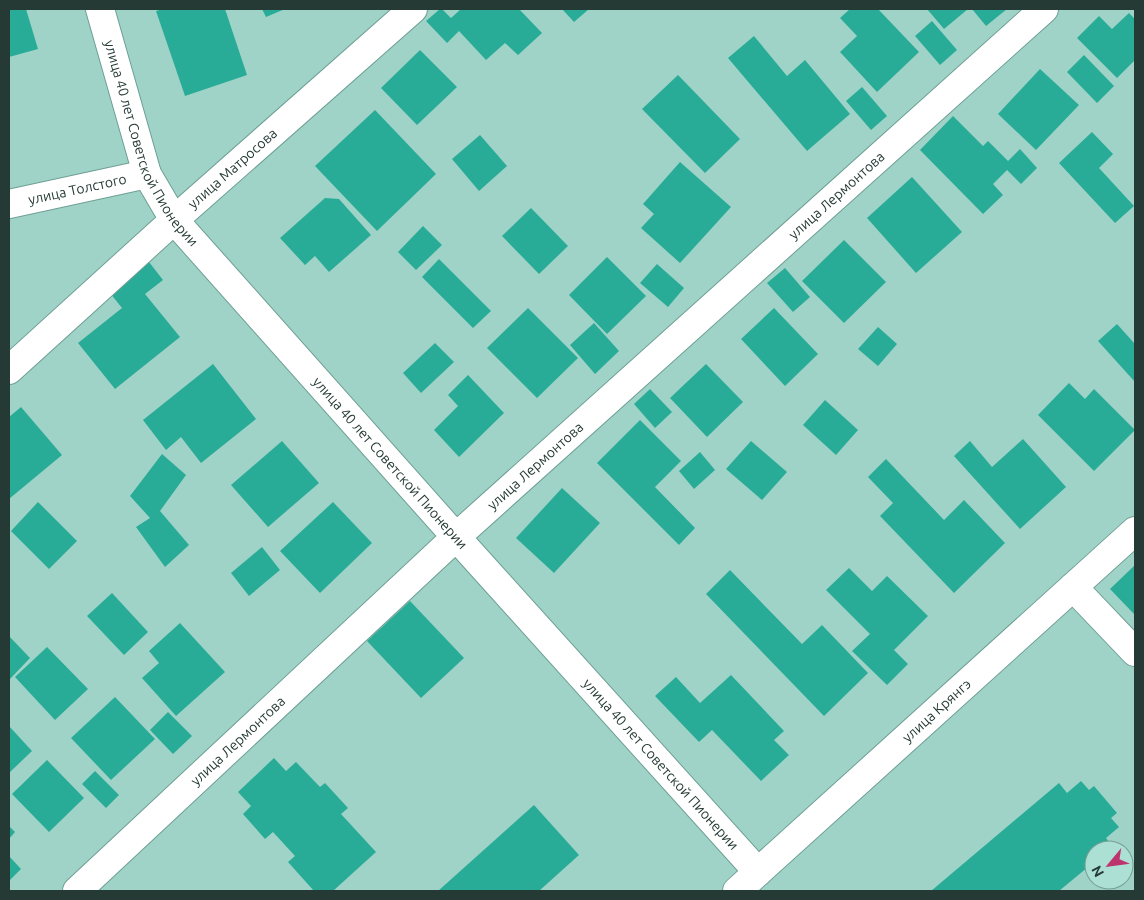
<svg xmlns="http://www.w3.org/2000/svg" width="1144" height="900" font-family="Ubuntu,sans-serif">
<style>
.building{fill:#29ac97}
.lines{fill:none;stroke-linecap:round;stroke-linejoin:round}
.street-casing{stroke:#6e9f95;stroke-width:30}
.secondary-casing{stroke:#6e9f95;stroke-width:30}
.street{stroke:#fff;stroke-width:28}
.secondary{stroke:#fff;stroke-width:28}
.labels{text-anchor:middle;stroke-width:5;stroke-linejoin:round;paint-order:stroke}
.street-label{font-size:14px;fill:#253a35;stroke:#ace0d4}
</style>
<rect width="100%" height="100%" fill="#a0d3c7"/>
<g class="building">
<path d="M9,9h17l12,40 -29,8z"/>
<path d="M163,9h62l22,66 -62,21 -29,-85z"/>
<path d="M262,9h23l-19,8z"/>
<path d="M440,9h2l9,9 10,-9h33l2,1 1,-1h22l23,24 -24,22 -13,-12 -19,17 -27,-29 -12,12 -21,-22z"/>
<path d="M562,9h27l-15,13z"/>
<path d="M850,9h28l41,43 -42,40 -37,-40 17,-16 -17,-18z"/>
<path d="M927,9h41l-24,20z"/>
<path d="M972,9h35l-21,17z"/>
<path d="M1129,13l6,6v41l-18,18 -40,-40 22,-22 13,13z"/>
<path d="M932,21l25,29 -17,15 -25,-29z"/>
<path d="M754,36l33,40 18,-16 45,54 -43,37 -79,-93z"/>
<path d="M420,50l37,37 -40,38 -36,-37z"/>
<path d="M1084,55l30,31 -17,17 -30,-31z"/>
<path d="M1040,69l39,36 -43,45 -38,-36z"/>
<path d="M678,75l62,64 -35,34 -63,-64z"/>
<path d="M862,87l25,29 -16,14 -25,-29z"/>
<path d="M375,110l61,64 -59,57 -62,-65z"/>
<path d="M953,116l30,30 5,-5 20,20 12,-12 17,19 -16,16 -14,-14 -14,14 10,11 -20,19 -63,-64z"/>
<path d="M1092,132l21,22 -14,14 35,38 -19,17 -56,-60z"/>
<path d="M480,135l27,31 -28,25 -27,-32z"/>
<path d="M680,162l51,45 -51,56 -39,-35 13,-14 -11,-10z"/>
<path d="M912,177l50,55 -46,41 -49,-55z"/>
<path d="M325,198l14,1 32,36 -42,37 -14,-16 -10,9 -25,-27z"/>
<path d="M531,208l37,38 -29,28 -37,-38z"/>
<path d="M423,226l19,19 -26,25 -18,-18z"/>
<path d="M844,240l42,42 -42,41 -42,-42z"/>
<path d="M607,257l39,39 -39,38 -38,-39z"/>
<path d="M439,259l52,52 -18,17 -51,-51z"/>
<path d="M149,262l14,18 -18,14 35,43 -65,52 -37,-46 44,-35 -12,-15z"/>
<path d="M657,264l27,24 -16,19 -28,-24z"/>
<path d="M785,268l25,29 -17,15 -26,-29z"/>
<path d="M528,308l50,50 -41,40 -50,-50z"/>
<path d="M774,308l44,46 -33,32 -44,-47z"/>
<path d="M594,323l25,28 -24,23 -25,-29z"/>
<path d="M1117,324l18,20v38l-37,-41z"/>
<path d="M878,327l19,17 -19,22 -20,-17z"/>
<path d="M435,343l19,19 -33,31 -18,-20z"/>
<path d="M213,364l43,55 -55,44 -20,-26 -15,13 -23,-30z"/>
<path d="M706,364l37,38 -36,35 -37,-39z"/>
<path d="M468,375l36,38 -45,44 -25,-27 24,-24 -10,-11z"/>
<path d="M1069,383l16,16 9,-10 41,41 -41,41 -56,-56z"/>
<path d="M650,389l22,23 -17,16 -21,-24z"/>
<path d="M825,400l33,30 -22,25 -33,-30z"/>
<path d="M21,407l41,48 -53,44v-82z"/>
<path d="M640,420l41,41 -26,26 40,41 -16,17 -82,-82z"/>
<path d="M1023,439l43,48 -46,42 -66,-73 16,-15 22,26z"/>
<path d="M282,441l37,42 -51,44 -37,-42z"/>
<path d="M751,441l36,31 -25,28 -36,-31z"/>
<path d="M700,452l15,18 -21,19 -15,-18z"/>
<path d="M162,454l24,21 -26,36 29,34 -24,22 -29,-40 14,-9 -20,-22z"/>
<path d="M886,459l58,61 20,-20 41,43 -51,50 -74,-77 13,-13 -25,-26z"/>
<path d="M562,488l38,35 -46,50 -38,-35z"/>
<path d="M38,502l39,39 -28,28 -38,-38z"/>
<path d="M333,502l39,41 -52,50 -40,-42z"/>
<path d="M262,547l18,23 -31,26 -18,-23z"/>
<path d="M1135,565v50l-25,-26z"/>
<path d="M849,568l23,23 15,-15 41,40 -34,34 14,14 -21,21 -35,-34 18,-17 -44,-44z"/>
<path d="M730,570l72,74 20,-19 46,48 -44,43 -118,-122z"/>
<path d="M112,593l36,39 -24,23 -37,-39z"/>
<path d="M410,601l54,57 -43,40 -54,-57z"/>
<path d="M180,623l45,49 -49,44 -34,-38 17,-15 -10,-12z"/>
<path d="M9,636l21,22 -21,22z"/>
<path d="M47,647l41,42 -33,31 -40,-43z"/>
<path d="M731,675l53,56 -10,9 15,15 -28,26 -49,-51 -13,12 -44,-46 21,-19 24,26z"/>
<path d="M115,697l40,42 -44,41 -40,-42z"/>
<path d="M168,712l24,24 -19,18 -23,-24z"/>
<path d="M9,726l23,25 -23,22z"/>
<path d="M274,758l12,13 10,-9 24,25 5,-4 23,25 -7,6 35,38 -43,39h-19l-26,-29 7,-6 -22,-24 -8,7 -22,-25 8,-8 -13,-14z"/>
<path d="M47,760l37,38 -35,34 -37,-38z"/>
<path d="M95,771l24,24 -13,13 -24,-24z"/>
<path d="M1081,781l8,9 5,-4 23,27 -6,5 8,9 -13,11 6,8 -4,4h-14v12l-35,29h-128l128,-108 8,10z"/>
<path d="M534,805l45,50 -40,36h-101z"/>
<path d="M9,826l6,6 -6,7z"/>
<path d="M9,856l12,13 -12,12z"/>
</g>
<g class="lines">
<defs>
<g id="street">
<path id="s1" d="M100,9l47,165 27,46 282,317 302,335"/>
<path id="s2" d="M9,204l138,-30"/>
<path id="s3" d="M9,370l165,-150 239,-211"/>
<path d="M1073,587l62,65"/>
<path id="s4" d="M77,891l379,-354 588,-528"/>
</g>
<g id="secondary">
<path id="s5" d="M737,891l398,-360"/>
</g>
</defs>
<use href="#street" class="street-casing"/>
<use href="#secondary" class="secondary-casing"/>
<use href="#street" class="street"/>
<use href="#secondary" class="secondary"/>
</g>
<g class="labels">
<g class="street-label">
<text dy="5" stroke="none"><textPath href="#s1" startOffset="145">улица 40 лет Советской Пионерии</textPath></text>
<text dy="5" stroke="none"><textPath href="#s3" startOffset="301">улица Матросова</textPath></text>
<text dy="5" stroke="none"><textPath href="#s2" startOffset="70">улица Толстого</textPath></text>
<text dy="5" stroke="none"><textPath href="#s4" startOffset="1030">улица Лермонтова</textPath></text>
<text dy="5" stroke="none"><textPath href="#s1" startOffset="550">улица 40 лет Советской Пионерии</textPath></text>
<text dy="5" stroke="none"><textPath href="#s4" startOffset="625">улица Лермонтова</textPath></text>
<text dy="5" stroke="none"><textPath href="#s5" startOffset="269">улица Крянгэ</textPath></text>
<text dy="5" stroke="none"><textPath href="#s4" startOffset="220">улица Лермонтова</textPath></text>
<text dy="5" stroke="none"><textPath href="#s1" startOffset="955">улица 40 лет Советской Пионерии</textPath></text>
</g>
</g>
<rect width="1144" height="900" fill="none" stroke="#253a35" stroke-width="20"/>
<g transform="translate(1109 865) rotate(241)"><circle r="24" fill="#ace0d4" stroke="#769e94"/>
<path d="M0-4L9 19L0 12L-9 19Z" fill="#bd336d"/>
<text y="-8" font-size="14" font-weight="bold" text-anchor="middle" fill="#253a35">N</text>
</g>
</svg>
